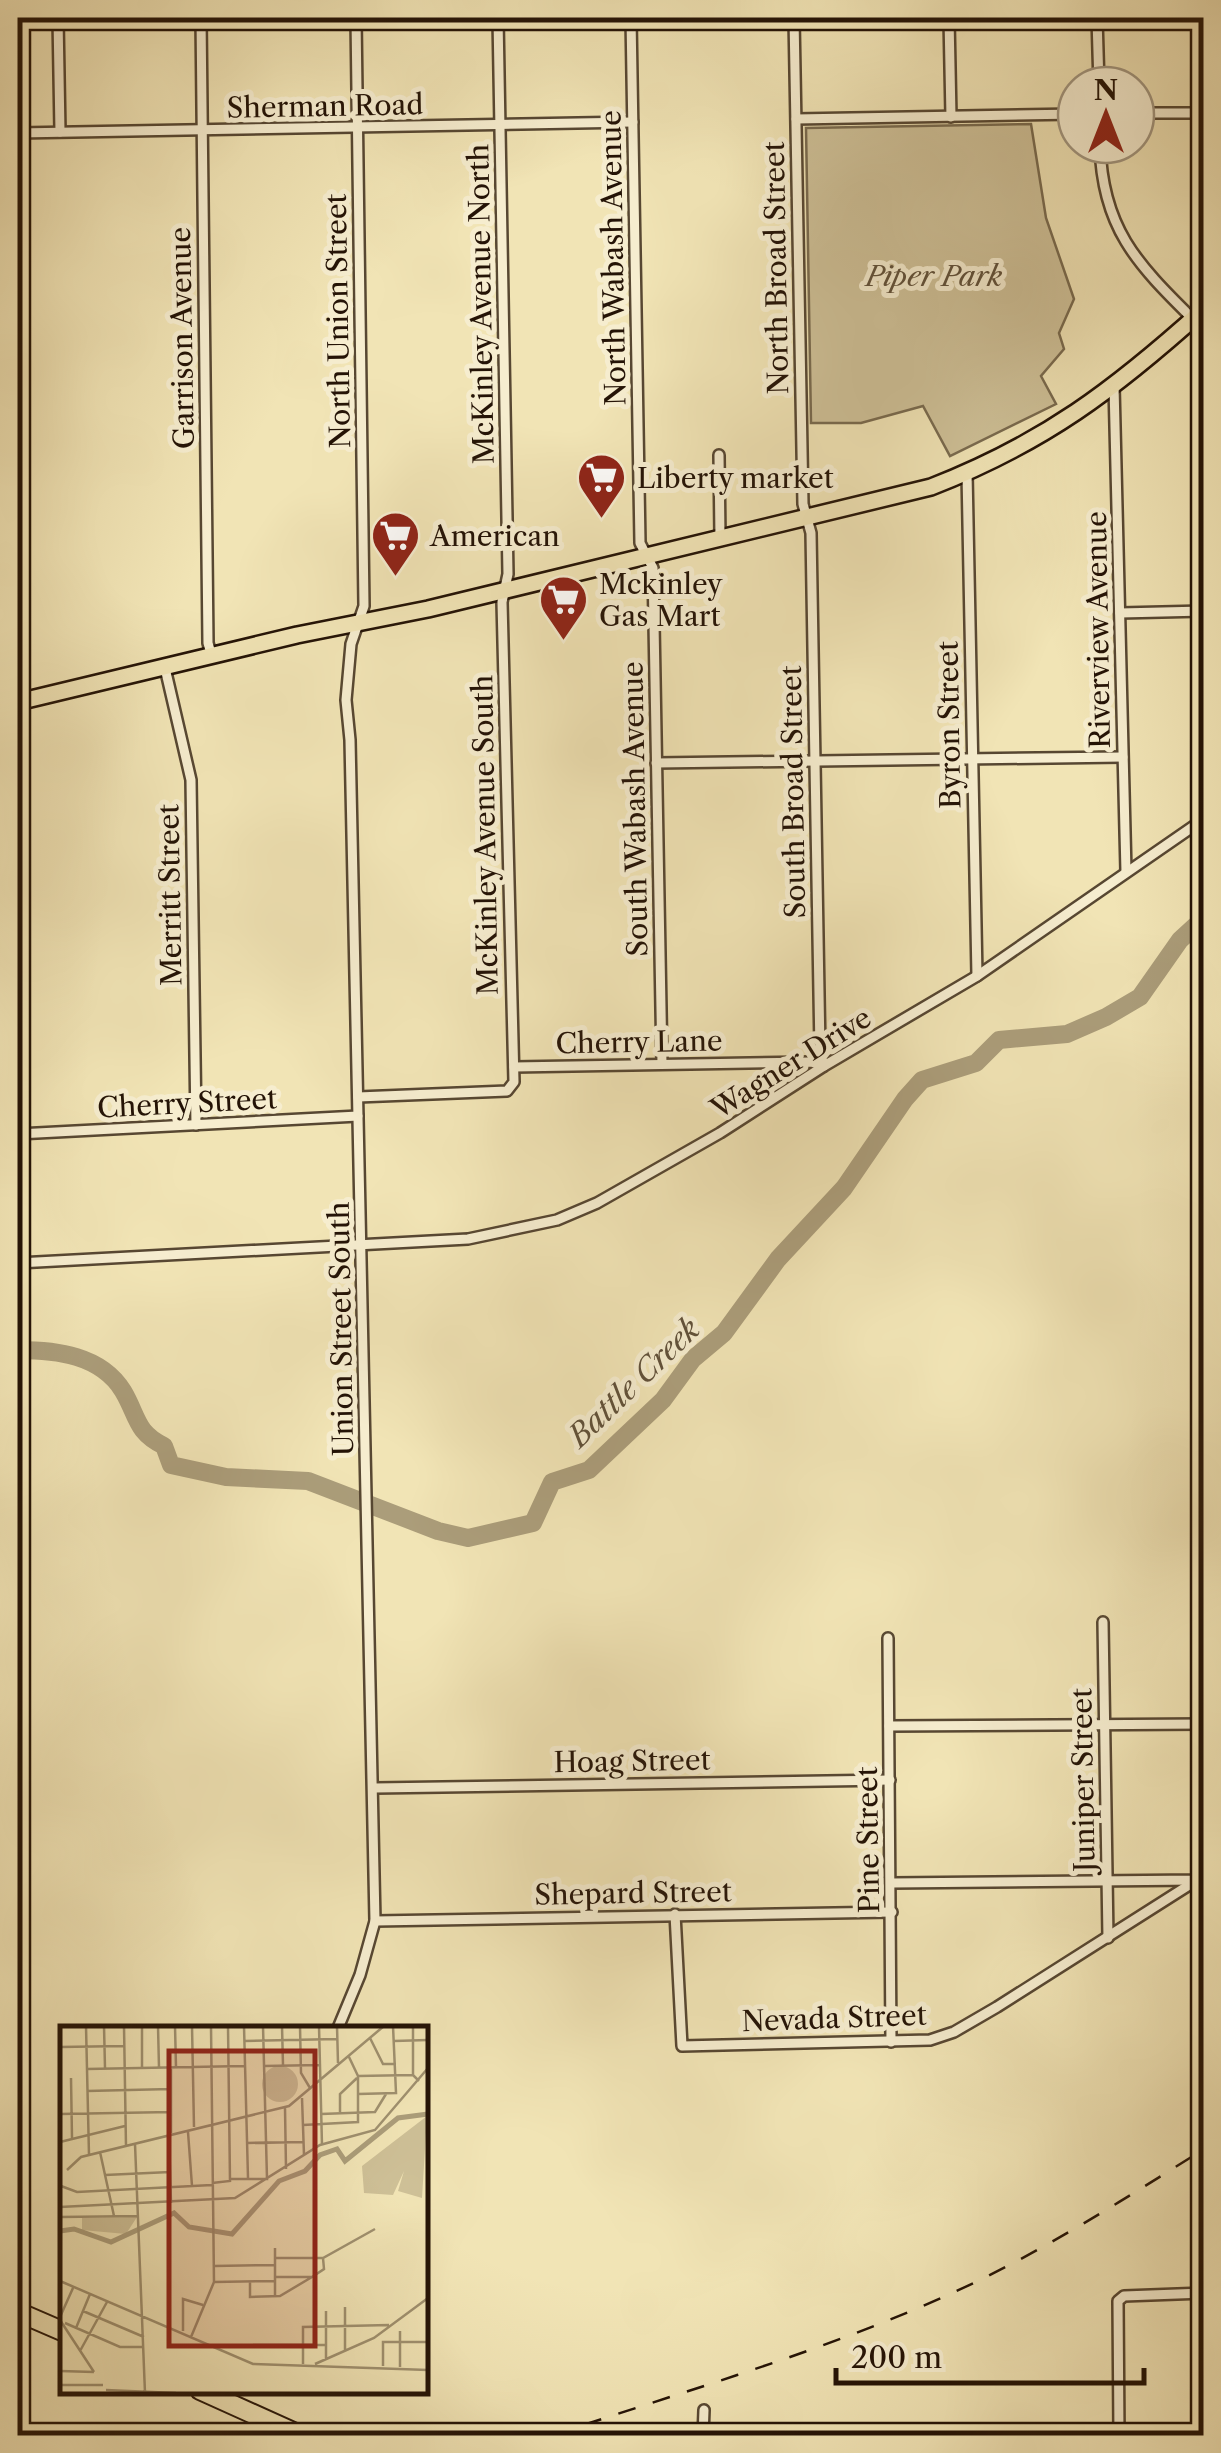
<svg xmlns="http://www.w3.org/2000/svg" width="1221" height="2453" font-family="'Libre Caslon Text',serif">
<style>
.green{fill:#cec097;stroke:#796a4e;stroke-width:2.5}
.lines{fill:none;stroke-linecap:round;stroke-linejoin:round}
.river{stroke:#ab9d7a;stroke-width:18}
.street-casing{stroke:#574732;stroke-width:14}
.primary-casing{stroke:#241306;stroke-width:20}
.highway-casing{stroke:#241306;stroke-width:22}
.street{stroke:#f6edcf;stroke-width:9}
.primary{stroke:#f1e4b5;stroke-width:15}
.highway{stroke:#f1e4b5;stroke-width:18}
.rail{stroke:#241306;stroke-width:2.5;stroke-dasharray:18 18;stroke-linecap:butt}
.labels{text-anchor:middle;stroke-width:10;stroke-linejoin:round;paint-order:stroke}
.street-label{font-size:28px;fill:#241306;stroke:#f6edcf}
.park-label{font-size:28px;font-style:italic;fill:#605039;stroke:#f6edcf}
.poi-label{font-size:28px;fill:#241306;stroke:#f6edcf;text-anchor:start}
.water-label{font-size:30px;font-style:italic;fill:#61513a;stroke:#f6edcf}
.inset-river{fill:none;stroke:#ab9d7a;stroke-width:5}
.inset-road{fill:none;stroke:#9f906f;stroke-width:2.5}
.view{fill:#8f2418;fill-opacity:0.15;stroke:#8f2418;stroke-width:5}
.inset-edge{fill:none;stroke:#241306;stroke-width:5}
</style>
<rect width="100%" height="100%" fill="#f1e4b5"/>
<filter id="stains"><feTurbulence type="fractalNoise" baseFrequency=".002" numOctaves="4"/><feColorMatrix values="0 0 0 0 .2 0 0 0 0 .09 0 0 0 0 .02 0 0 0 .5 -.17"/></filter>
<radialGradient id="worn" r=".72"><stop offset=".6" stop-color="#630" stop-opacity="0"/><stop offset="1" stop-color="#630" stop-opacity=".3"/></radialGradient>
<path class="green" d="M1031,124l15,94 28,81 -15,34 5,16 -23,27 15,28 -106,52 -27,-50 -62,17h-50l-5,-295z"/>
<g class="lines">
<path class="river" d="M18,1350c38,0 83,5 105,41 15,25 12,41 41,55l7,19 55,12 82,4 130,50 30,7 65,-15 19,-41 37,-12 74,-70 30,-41 31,-26 54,-74 66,-71 61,-89 17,-19 54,-17 23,-23 68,-6 39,-17 34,-20 40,-57 24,-22"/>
<defs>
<g id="street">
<path d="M58,18l2,114"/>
<path d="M201,18l7,625 4,14"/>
<path d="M631,18l9,525 13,25 9,496"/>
<path d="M949,18l2,99"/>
<path d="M1097,18l2,67"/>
<path d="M1136,113h68"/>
<path d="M796,119l280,-5"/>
<path d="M18,133l615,-11"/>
<path d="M1100,145c2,82 36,118 93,174"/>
<path d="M18,329l6,372"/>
<path d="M1114,386l12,486"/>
<path d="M719,455l1,83"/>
<path d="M967,473l10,503"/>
<path d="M1120,613l84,-2"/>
<path d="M165,668l26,112 5,345"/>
<path d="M656,763l467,-6"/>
<path d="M514,1067l297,-5 13,4 -4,-15 -9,-518 -8,-29 -9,-486"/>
<path d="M358,1097l149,-6 7,-9 -12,-480 6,-28 -10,-556"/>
<path d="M18,1134l340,-18"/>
<path d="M18,1263l450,-24 89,-19 40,-17 123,-70 104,-67 153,-90 227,-157"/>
<path d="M1103,1622l5,316"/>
<path d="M888,1638l3,404"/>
<path d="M889,1726l315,-2"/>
<path d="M375,1788l515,-8"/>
<path d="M892,1883l305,-3 7,-5"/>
<path d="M675,1914l7,132 248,-6 24,-8 43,-25 200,-127"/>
<path d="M375,1921l517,-9"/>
<path d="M338,2028l22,-53 15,-54 -25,-1181 -4,-40 5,-56 13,-38 -8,-588"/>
<path d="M703,2436l1,-26"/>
<path d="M1119,2436l-1,-135 6,-5 80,-3"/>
</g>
<path id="primary" d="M18,702l279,-67 131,-26 503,-122c113,-44 183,-97 273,-178"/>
<g id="highway">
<path d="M18,2312l44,19"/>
<path d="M200,2390l102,46"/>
</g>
</defs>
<use href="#street" class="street-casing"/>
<use href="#primary" class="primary-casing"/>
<use href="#highway" class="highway-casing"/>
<use href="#street" class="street"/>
<use href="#primary" class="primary"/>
<use href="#highway" class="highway"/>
<path class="rail" d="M550,2436c144,-48 293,-90 430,-156 77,-38 151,-85 224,-131"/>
</g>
<defs>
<symbol id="supermarket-pin" viewBox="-11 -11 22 30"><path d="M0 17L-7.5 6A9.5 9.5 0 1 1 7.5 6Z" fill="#8f2418" stroke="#f6edcf"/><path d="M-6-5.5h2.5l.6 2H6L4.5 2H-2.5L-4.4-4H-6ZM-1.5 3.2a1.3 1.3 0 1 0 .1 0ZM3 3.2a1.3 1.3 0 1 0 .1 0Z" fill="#fff"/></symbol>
</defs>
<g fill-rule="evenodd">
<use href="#supermarket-pin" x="574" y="450" width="55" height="75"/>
<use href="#supermarket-pin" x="368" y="508" width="55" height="75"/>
<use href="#supermarket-pin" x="536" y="572" width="55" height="75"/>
</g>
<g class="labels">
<g class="street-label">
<text transform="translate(325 106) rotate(-1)" y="10">Sherman Road</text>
<text transform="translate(613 258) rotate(-91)" y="10">North Wabash Avenue</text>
<text transform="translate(776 268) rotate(-91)" y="10">North Broad Street</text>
<text transform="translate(481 304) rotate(-91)" y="10">McKinley Avenue North</text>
<text transform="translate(338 321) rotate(-91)" y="10">North Union Street</text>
<text transform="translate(182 338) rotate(-91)" y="10">Garrison Avenue</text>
<text transform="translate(1098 630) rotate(-91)" y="10">Riverview Avenue</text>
<text transform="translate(949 725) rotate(-91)" y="10">Byron Street</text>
<text transform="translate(793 792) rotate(-91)" y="10">South Broad Street</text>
<text transform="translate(635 809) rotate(-91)" y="10">South Wabash Avenue</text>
<text transform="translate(485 835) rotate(-91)" y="10">McKinley Avenue South</text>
<text transform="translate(170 895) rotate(-91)" y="10">Merritt Street</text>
<text transform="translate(639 1042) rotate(-1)" y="10">Cherry Lane</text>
<text transform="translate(791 1063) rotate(-32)" y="10">Wagner Drive</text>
<text transform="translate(187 1103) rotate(-3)" y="10">Cherry Street</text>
<text transform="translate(341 1329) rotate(-91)" y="10">Union Street South</text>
<text transform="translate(632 1761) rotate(-1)" y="10">Hoag Street</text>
<text transform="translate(1083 1780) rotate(-91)" y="10">Juniper Street</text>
<text transform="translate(868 1840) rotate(-91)" y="10">Pine Street</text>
<text transform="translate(633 1893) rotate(-1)" y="10">Shepard Street</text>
<text transform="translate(834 2018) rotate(-2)" y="10">Nevada Street</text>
</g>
<g class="park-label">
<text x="934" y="286">Piper Park</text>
</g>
<g class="poi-label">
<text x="637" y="488">Liberty market</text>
<text x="430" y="546">American</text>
<text x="599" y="594">Mckinley<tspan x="599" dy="32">Gas Mart</tspan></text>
</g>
<g class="water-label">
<text transform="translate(634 1383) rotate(-44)" y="10">Battle Creek</text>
</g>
</g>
<g transform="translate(60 2026)">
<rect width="368" height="368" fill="#f1e4b5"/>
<path d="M202 58a18 18 0 1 1 36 0a18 18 0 1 1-36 0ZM367,90l-5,82 -24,-7 6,-20 -11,24 -29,-2 -2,-27zM77,191l-11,17 -44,-4v-12z" fill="#cec097"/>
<path class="inset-river" d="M0,205l14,-2 37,13 63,-29 15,14 43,7 47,-53 26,-10 15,-16 17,-6 8,12 53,-43 30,-4"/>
<path class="inset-road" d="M26,0l3,129M44,0l1,42M64,0l2,120M82,0v42M98,0l1,42M115,0l1,41M132,0l2,101M184,0l4,152M222,0l1,39M240,0l1,47 9,15M259,0l3,119M277,0l1,37M353,0v49M310,12l13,26h13M184,15l93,-2M334,15l34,-1M0,21l64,-1M204,40l56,-1M27,43l157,-3M111,43v64M298,50l55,-1 6,6M11,52l1,60M27,65l84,-2M298,68l38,-1 -3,-67M242,72l2,57M225,82l1,61M280,86v-18l17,-16M0,88l111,-2M261,88l54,-2 11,-18M243,99l55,-3v-46l-9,-19M128,106l4,54M109,110l2,67M0,116l65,-16M187,117l56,-1M75,118l10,249M40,126l14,64M7,144l14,-13 208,-51 95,-80M45,149l65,-3M170,153h37l-4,-153M152,157l18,-2 -2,-155M1,160l16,6 135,-7M0,181l175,-9 85,-53 55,-15 53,-62M0,191l79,-1M215,222v48M215,232h48l52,-29M154,240l61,-1M215,251h37l12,-8 -1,-11M0,255l193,83 175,6M190,255v16l30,-1 32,-19M154,256l61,-1M285,281v45M23,285l61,26M266,285v48M0,291l13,-29M0,294l34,52M5,297l55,24h24M16,302l14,-34M123,305v-32l20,6M340,305v36M131,311l23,-55 -3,-256M193,319h73M20,325l27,-49M243,338v-37l86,-2M255,338l59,-26 54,-40M323,340v-24h45M0,345l34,1M0,359h43M46,364l70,3"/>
<path class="view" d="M109,25h146v295h-146z"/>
<rect width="368" height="368" class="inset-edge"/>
</g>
<rect width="1221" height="2453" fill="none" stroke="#f1e4b5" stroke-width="60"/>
<rect x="20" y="20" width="1181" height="2413" fill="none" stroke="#241306" stroke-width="5"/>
<rect x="30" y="30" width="1161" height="2393" fill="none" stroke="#241306" stroke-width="2.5"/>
<g transform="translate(1106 115)"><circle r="48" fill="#f6edcf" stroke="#a2967f" stroke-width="2.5"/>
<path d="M0-8L18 38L0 25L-18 38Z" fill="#8f2418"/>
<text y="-15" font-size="28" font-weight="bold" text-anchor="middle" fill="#241306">N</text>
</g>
<path d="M836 2368v15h308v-15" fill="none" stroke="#241306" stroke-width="5"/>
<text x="851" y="2368" font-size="30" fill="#241306" stroke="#f6edcf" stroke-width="8" paint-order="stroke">200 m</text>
<rect width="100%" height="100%" filter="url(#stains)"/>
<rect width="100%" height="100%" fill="url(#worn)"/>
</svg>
